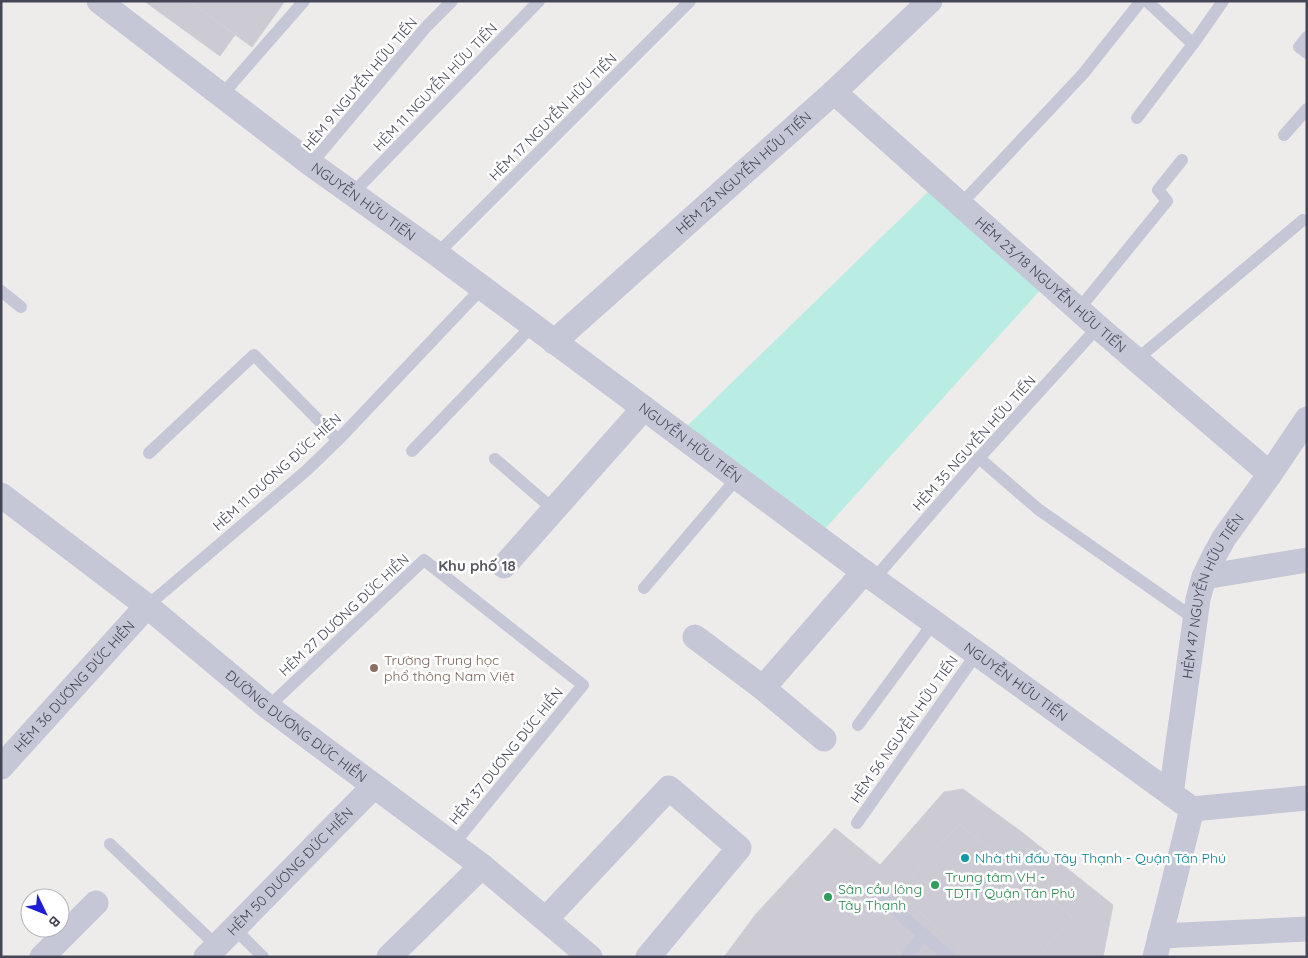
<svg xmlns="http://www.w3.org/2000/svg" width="1308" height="958" font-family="Quicksand,sans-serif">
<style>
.green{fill:#b9ece3}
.building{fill:#cccbd3;stroke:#d0cfd7}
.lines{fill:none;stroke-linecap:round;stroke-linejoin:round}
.service{stroke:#c5c6d6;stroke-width:12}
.minor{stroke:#c5c6d6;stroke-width:25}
.education-dot{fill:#8d6e63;stroke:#fff;stroke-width:2}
.culture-dot{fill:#0f9aa8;stroke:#fff;stroke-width:2}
.leisure-dot{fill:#2e9e5b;stroke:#fff;stroke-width:2}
.labels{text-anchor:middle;stroke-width:5;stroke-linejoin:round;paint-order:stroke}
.street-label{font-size:14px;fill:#444658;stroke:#fff}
.education-label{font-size:14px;fill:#785e54;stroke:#fff;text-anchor:start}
.culture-label{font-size:14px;fill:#0d838f;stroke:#fff;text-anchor:start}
.leisure-label{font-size:14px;fill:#27864d;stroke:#fff;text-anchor:start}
.neighbourhood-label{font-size:15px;font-weight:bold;fill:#585860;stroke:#fff}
</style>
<rect width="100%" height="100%" fill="#eeeceb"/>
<path class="green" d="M931,189l112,98 -219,243 -138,-103z"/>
<g class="building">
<path d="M144,1h45l46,34 -15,21z"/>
<path d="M189,1h96l-33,46z"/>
<path d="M963,789l60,44 90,72 -10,52h-379l32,-43 79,-86 45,37 64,-73z"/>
<path d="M959,824l113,93 -34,40h-67l-74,-64z"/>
</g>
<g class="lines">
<g class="service">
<path d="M1147,1l46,43"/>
<path d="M1307,37l-8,10 8,6"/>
<path d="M221,96l83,-95"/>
<path d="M1137,118l56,-74 30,-43"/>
<path d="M1284,135l23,-26"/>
<path d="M311,164l116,-138 25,-25"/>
<path d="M352,194l187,-193"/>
<path d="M960,205l123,-131 58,-73"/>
<path d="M437,254l253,-253"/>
<path d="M1,291l20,16"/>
<path d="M1079,309l88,-108 -9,-11 24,-30"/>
<path d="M1136,360l167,-140"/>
<path d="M412,451l120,-125"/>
<path d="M149,453l105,-98 84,85"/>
<path d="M979,458l59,51 157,110"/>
<path d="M495,459l58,50"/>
<path d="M874,579l105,-121 119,-131"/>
<path d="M644,588l93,-110"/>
<path d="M147,606l160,-136 31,-30 144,-152"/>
<path d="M268,707l156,-147 159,125 -130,160"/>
<path d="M858,725l76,-103"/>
<path d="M857,823l120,-170"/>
<path d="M110,844l107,102"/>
<path d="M878,895l46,40"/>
<path d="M234,928l29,29"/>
<path d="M906,957l18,-22 25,22"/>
</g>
<g class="minor">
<path id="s1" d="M99,1l212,163 126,90 427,318 328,237 115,-11"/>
<path id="s2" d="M834,92l264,235 172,147"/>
<path id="s3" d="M554,342l280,-250 96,-91"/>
<path id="s4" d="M1,495l146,111 121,101 214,159 108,91"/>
<path d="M504,566l140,-158"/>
<path d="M1204,577l103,-17"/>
<path d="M695,637l68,51 61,51"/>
<path d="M763,688l101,-116"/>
<path id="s5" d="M1,767l146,-161"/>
<path id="s6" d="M1171,794l27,-195 6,-22 10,-21 10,-18 46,-64 37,-55"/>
<path d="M546,919l123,-131 70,60 -91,109"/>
<path d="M1160,936l147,-7"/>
<path d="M42,957l54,-54"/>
<path id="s7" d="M206,957l168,-171"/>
<path d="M389,957l93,-91"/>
<path d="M1155,957l37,-148"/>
</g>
</g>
<circle class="education-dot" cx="374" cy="668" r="5"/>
<circle class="culture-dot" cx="965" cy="858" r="5"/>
<g class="leisure-dot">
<circle cx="935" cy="885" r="5"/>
<circle cx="828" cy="897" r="5"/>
</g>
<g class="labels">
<g class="street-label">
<text transform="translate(360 84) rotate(-50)" y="5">HẺM 9 NGUYỄN HỮU TIẾN</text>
<text transform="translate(435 87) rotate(-46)" y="5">HẺM 11 NGUYỄN HỮU TIẾN</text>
<text transform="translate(553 117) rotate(-45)" y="5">HẺM 17 NGUYỄN HỮU TIẾN</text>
<text dy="5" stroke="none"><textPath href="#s3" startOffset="254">HẺM 23 NGUYỄN HỮU TIẾN</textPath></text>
<text dy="5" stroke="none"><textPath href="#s1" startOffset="332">NGUYỄN HỮU TIẾN</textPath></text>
<text dy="5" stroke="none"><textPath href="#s2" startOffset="290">HẺM 23/18 NGUYỄN HỮU TIẾN</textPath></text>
<text dy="5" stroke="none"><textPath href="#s1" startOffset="738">NGUYỄN HỮU TIẾN</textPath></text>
<text transform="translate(974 443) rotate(-48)" y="5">HẺM 35 NGUYỄN HỮU TIẾN</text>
<text transform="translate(277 472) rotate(-42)" y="5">HẺM 11 DƯƠNG ĐỨC HIỀN</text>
<text dy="5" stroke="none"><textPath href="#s6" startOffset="204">HẺM 47 NGUYỄN HỮU TIẾN</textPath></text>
<text transform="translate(344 615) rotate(-43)" y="5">HẺM 27 DƯƠNG ĐỨC HIỀN</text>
<text dy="5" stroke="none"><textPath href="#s1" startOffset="1142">NGUYỄN HỮU TIẾN</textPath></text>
<text dy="5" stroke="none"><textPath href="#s5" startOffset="109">HẺM 36 DƯƠNG ĐỨC HIỀN</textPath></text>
<text dy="5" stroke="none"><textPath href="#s4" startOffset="375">ĐƯỜNG DƯƠNG ĐỨC HIỀN</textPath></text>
<text transform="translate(904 729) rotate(-55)" y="5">HẺM 56 NGUYỄN HỮU TIẾN</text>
<text transform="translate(506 756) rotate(-51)" y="5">HẺM 37 DƯƠNG ĐỨC HIỀN</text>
<text dy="5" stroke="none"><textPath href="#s7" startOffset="120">HẺM 50 DƯƠNG ĐỨC HIỀN</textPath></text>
</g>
<g class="education-label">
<text x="384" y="665">Trường Trung học<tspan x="384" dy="16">phổ thông Nam Việt</tspan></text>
</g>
<g class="culture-label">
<text x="975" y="863">Nhà thi đấu Tây Thạnh - Quận Tân Phú</text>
</g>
<g class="leisure-label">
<text x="945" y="882">Trung tâm VH -<tspan x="945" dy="16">TDTT Quận Tân Phú</tspan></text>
<text x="838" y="894">Sân cầu lông<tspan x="838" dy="16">Tây Thạnh</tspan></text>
</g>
<g class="neighbourhood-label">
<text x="477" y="571">Khu phố 18</text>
</g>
</g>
<rect width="1308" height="958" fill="none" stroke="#444658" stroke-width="5"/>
<g transform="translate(45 913) rotate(133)"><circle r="24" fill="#ffffff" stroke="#b4b5bc"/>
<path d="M0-4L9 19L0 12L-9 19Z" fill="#1f1ed6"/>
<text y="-8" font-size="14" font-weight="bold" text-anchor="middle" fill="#444658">B</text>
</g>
</svg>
